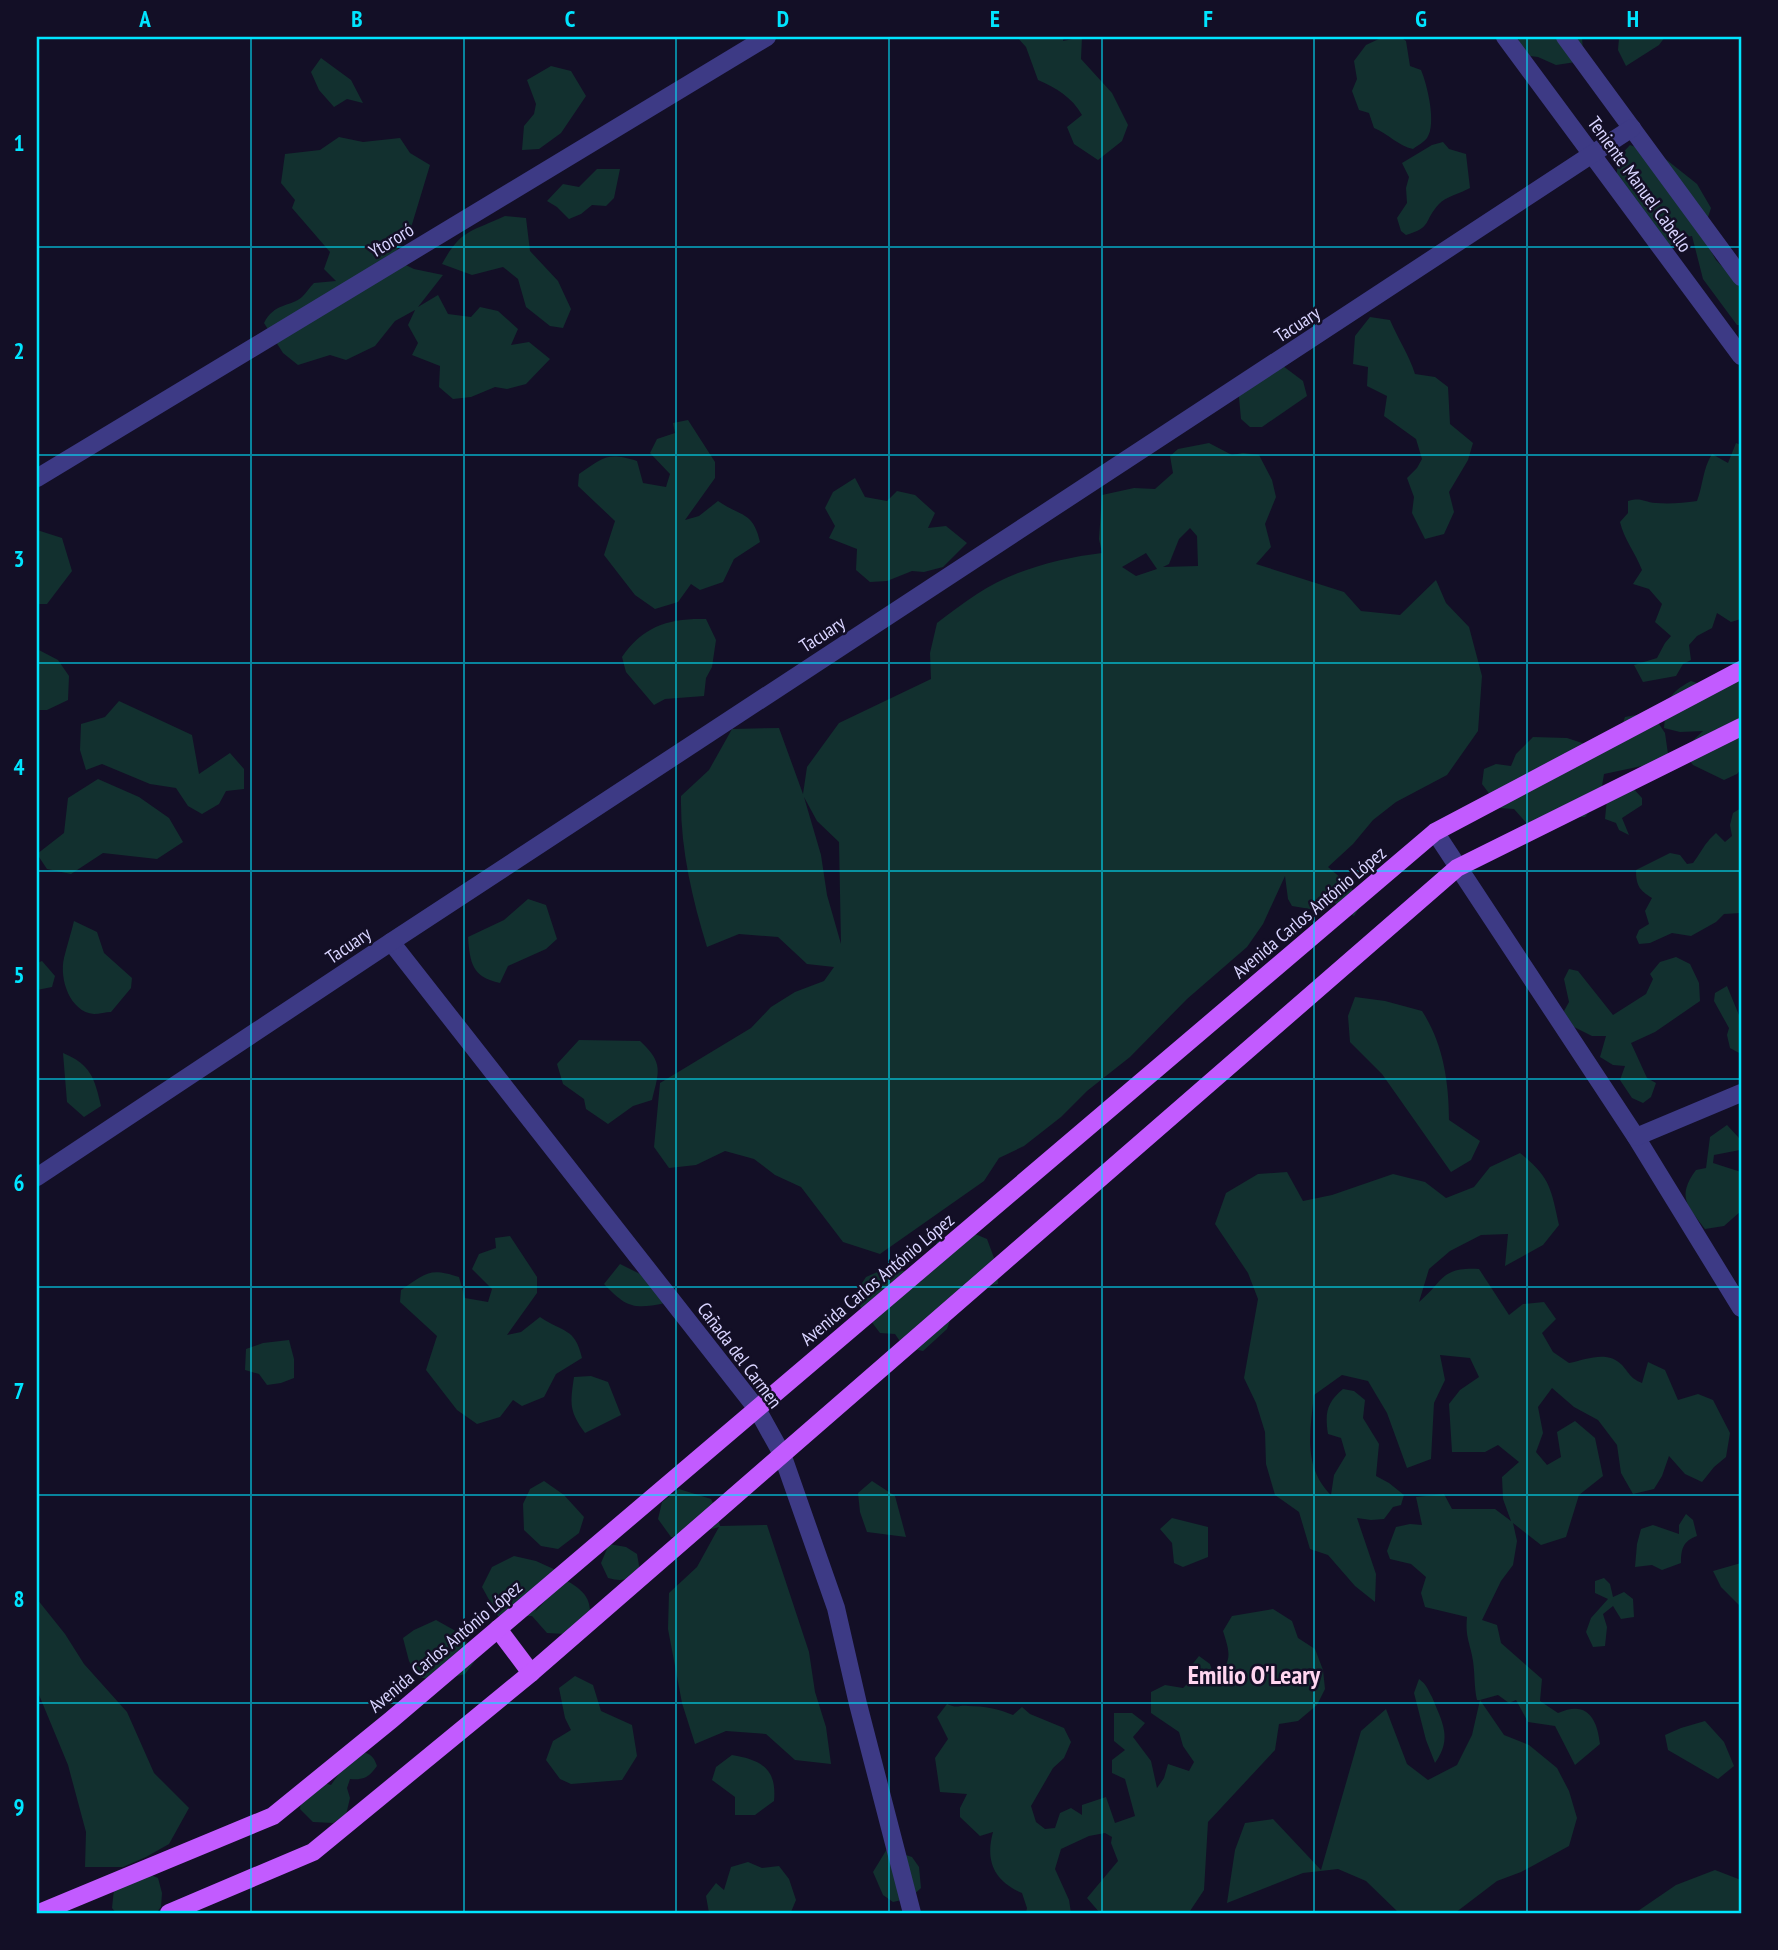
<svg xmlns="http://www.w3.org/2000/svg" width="1778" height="1950" font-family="'PT Sans Narrow',sans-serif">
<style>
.green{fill:#12302f;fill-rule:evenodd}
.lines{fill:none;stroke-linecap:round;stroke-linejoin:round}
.minor{stroke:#3d3a85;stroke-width:18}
.major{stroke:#c25bff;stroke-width:18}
.grid{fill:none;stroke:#00e5ff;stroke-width:2;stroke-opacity:0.55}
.labels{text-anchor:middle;stroke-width:5;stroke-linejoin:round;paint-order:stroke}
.street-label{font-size:19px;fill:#d9d4ff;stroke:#130f26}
.district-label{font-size:26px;font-weight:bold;fill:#ffd6f0;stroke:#130f26}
.neatline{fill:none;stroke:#00e5ff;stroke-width:2.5}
.grid-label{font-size:23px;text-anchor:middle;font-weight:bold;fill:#00e5ff}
</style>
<rect width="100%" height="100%" fill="#130f26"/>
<g class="green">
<path d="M1017,37h47l-1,4 19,-4 -1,22 31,34 16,32 -6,16 -24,19 -24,-16 -7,-17 15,-12c-10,-18 -26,-27 -44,-35l-12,-33z"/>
<path d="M1383,37h17l6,4 4,25 11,4c6,14 16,54 6,68 -3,4 -10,8 -14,11 -15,-3 -24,-15 -39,-21l-5,-15 -10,-3 -7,-19 5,-12 -3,-18 12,-16z"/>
<path d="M1518,37h64l1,14 -7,11 -20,3 -18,-8 -16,-2z"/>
<path d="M1623,37h42l-6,8 -33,21 -8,-16 1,-12z"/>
<path d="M321,58l30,22 12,23 -16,-4 -13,8 -15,-17 -8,-18z"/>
<path d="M551,66l20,5 15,25 -25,37 -22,16 -17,1 2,-24 10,-12 2,-10 -9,-24z"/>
<path d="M339,137l24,5 37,-4 10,15 20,12 -20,66 -19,27 23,11 29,6 -25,32 20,-12 10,19 23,3 9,-10 18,4 20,18 -7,16 18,-3 21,17 -24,25 -19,5 -12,-2 -24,10 -18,2 -14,-12 1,-21 -28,-11 6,-12 -10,-18 7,-15 -20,11 -20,25 -29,14 -16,-5 -32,10 -15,-12 -19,-30c10,-20 26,-16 38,-26 4,-4 8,-10 12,-14l22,-2 -12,-12 6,-17 -38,-44 3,-8 -14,-17 4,-29 35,-4z"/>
<path d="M1443,142l6,7 17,5 4,34c-9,5 -25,9 -31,16 -16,17 -6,23 -33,31l-5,-4 -4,-13 10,-15 -1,-15 3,-11 -7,-14 30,-18z"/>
<path d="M1630,145l33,12 34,27 14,24 -9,27 14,25 25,26v39h-4l-34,-46 -11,-43 -11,2 -15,11 -51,-52 3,-39z"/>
<path d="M597,169h23l-6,29 -8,8 -14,-1 -11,9 -12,5 -12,-12 -10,-6 16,-17 16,3z"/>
<path d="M505,216l21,2 4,33 28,30 13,28 -8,19 -13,-2 -24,-19 -8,-28 -15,-12 -31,8 -30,-11c19,-35 29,-32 63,-48z"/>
<path d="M1370,317l20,3c8,19 19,35 25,54l20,3 13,10 2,37 23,19 -5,17 -19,32 5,20 -10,22 -19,5 -13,-26 2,-16 -7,-19 10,-10 5,-9 -6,-20 -32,-23 3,-20 -20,-10 1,-19 -15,-3 2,-28z"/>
<path d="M1283,366l20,15 4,15 -45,31h-12l-9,-8 -3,-32z"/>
<path d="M688,420l27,42v16l-30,42 14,-4 19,-15c23,16 35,10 42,41l-26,17 -11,23 -23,8 -9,-6 -13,18 -23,7 -20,-14 -31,-40 11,-34 -37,-35 1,-12c25,-17 28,-22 58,-13l6,22 23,4 4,-13 -20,-21 7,-14 18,-6 -2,-10z"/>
<path d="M1209,443l23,12 11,-2 16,2 13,25 4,17 -11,27 6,23 -15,17 88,28 17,19 39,4 36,-35 10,23 23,24 13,49 -4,55 -31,44 -51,27 -23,18 -20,24 -25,23 22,19 11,19 -7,11 -19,-13 -14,3 -5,4 -24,-4 -4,-7 -3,-23 -22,48 -16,23 -60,52 -57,58 -43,34 -26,26 -37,29 -25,12 -15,23 -104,73 -37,-12 -42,-55 -26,-12 -21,-16 -29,-8 -29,14 -27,3 -15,-21 6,-64 91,-55 20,-21 24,-15 29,-11 10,-14 -27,-3 -29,-27 -39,-3 -32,13c-15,-49 -27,-100 -26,-151l28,-26 23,-41 47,-1 24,66 4,-27 32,-44 92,-44 -1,-26 7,-30c13,-10 26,-20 40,-29 36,-24 83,-36 125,-41l-3,-14 3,-44 32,-7 21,1 18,-16 -3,-17 8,-7zM1190,528l7,8 1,30 -35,1 6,-3 10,-25zM1146,553l11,16 -21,7 -14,-9zM804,797l13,24 22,21 2,102 -14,-49 -6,-40z"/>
<path d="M1736,443l5,2v174l-10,3 -14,-9 -5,15 -15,8 -8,9 2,15 -8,4 -7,12 -33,6 -9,-17 23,-7 8,-15 6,-7 -16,-14 7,-18 -13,-15 -16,-5 9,-14c-7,-18 -18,-31 -22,-48l8,-9v-12c14,-4 15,1 28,2 14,1 27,0 41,-2 6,-16 6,-33 15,-47l16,9z"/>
<path d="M855,478l10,19 22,4 10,-10 18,4 20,18 -7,15 18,-2 21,17 -24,24 -19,5 -12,-1 -25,10 -17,1 -14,-12 1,-21 -28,-11 6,-12 -10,-18 8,-16z"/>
<path d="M37,530l25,8 10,33 -25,33h-10z"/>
<path d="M706,619l10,21 -4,27 -6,11 -2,18 -39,3 -11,6 -28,-33 -4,-15c21,-31 47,-39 84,-38z"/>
<path d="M37,649l21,11 11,16 -1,24 -21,10h-10z"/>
<path d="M1728,680l13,1v88l-4,5 -13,6 -31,-15 -11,-14 21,-20 -23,1 -16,-4c3,-27 3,-34 27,-47l29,10z"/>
<path d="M119,701l73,34 7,39 31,-21 14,16v20l-18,2 -7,13 -17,10 -14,-8 -12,-18 -26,-4 -48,-20 -16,6 -6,-20 1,-26 24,-7z"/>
<path d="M1636,715l19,3 10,15 3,21 -12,9 -52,11 -4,24 -15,19h-34l-21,10 -16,-18 -14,-1 -18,-24 2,-15 12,-5 15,2 5,-12 17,-17 34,1 18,6 33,-7 7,-20z"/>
<path d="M98,779l41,18 30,21 14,24 -26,17 -54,-6 -32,21 -24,-5 -10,-15 27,-21 4,-35z"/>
<path d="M1630,785l12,13v7l-20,13 7,17 -10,-5 -3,-7 -11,-4 2,-21z"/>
<path d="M1741,808v105l-17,1 -8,8 -25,14 -19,-3 -22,10 -11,1 -3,-7 3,-7 10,-6 -4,-13 7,-13c-13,-8 -16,-13 -16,-28l34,-17 10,2 7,9 6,-1c10,-13 10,-18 23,-30l9,9 7,-6 -2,-11 3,-12z"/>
<path d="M528,899l18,6 11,34 -11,10 -38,17 -8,17c-28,-6 -30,-20 -32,-46l36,-17z"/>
<path d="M74,921l23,11 7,21 28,25 -1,10 -20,24c-5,0 -12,2 -17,2 -24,-2 -35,-35 -30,-56 3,-12 7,-25 10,-37z"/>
<path d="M1676,957l14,7 9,19 1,18 -45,31 -24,11 16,35 9,5 -5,14 -8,6 -11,-5 -12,-18 5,-14 -12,-1 -13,-8 6,-21h-14l-22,-11 -6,-14 5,-9 -5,-23 5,-10 9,2 35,44 33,-21 7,-15 -3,-5 10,-12z"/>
<path d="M42,961l13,15 -3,11 -15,3v-27z"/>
<path d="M1727,986l14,34v34l-11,-6 -3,-13 2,-7 -15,-27 1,-8z"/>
<path d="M1355,997l30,4 37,10c21,32 27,71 27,109l31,21 -9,19 -20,12 -69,-98 -32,-32 -2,-26z"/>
<path d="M579,1040l61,1c24,22 19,31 12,59l-19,6 -25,18 -22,-15 -2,-10 -21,-15 -6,-20z"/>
<path d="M63,1053c28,12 31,24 38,53l-17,11 -17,-15z"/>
<path d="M1727,1125l12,13 1,12 -26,5 -1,8 28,9v39l-17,15 -19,3c-17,-23 -29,-32 -9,-59l10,-2 4,-31z"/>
<path d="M1520,1153c30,24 31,35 39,72l-16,20 -38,21 3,-32 -27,1 -31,16 -21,18 -10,33c25,-21 21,-35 60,-33l30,46 14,-11 21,-2 12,17 -14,14 11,19 16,11c18,-4 39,-13 53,2 8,9 8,13 20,18l6,-21 17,8 13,30 20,-6 15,6 17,33 -4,24 -12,10 -12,15 -17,-8 -16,-18 -7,20 -8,13 -21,5 -12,-21 -4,-28 -19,-25 -24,-13 -22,-19 -14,19 5,26 -7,19 11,13 14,-8 -4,-25 18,-11 20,17 8,38 -24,19 -13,42 -25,8 -28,-22 4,18 -4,24 -12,16 -19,39 15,5 4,18 41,36 -2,22 18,12c29,-13 39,5 42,31l-25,21 -20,-39 -27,-4 -12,-22 -7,3 -11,-8 -18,5 24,35 25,10 28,23 12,23 8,27 -8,28 -48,26 -24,9 -42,32h-56l-33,-32 -28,-12 -35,4 -76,30 8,-53 10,-27 28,-4 48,51 40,-139 25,-22 21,55 21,16 29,-15 15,-30 8,-35h-3c-3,-13 -2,-26 -4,-39 -3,-19 -8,-23 -6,-44l-42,-10 -4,-14 5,-16 -15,-13 -21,-5 -3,-8 9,-24 14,-3 12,1 -6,-28 28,-3 8,15h43l16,12 -8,-22 -1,-22 17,-15 -21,-17 -13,7h-33l-3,-48 11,-14 19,-13 -9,-19 -30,-3 5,25 -11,23 -3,56 -24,9 -20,-55 -19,-32 -26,-6 -28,20c-4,37 -11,72 17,100l3,-20 12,-20 -5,-17 -13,-4c-3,-20 -2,-31 15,-45l11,2 11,9 -2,18 16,26 -3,32 13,7 15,12 -3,10 -8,2 -9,12 -13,1 -14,-2 19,56 -1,28 -20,-16 -27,-31 -18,-6 -11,-37 -24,-17 -9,-31 -1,-32 -9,-29 -12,-25 14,-79 -10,-26 -33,-49 11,-31 32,-19 29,-2 16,29 29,-6 61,-21 32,8 21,16 28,-11 16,-20z"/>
<path d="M963,1229l24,10 10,27 1,18 -23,4 -19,15 -9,26 -24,22 -19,-4 -9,-13 -15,-1 -27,-36 13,-20 25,-11 15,6 15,10 16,-40z"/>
<path d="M510,1236l27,41v16l-30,42 14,-3 19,-15c23,16 35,10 42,41l-26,16 -12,23 -22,9 -9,-6 -13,17 -23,7 -20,-14 -31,-40 11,-34 -37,-34 1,-12c25,-17 28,-23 58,-13l6,21 23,4 4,-13 -20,-20 7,-15 17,-6 -1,-10z"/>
<path d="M620,1264l20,10 25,29c-32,7 -39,4 -61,-19z"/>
<path d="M289,1340l5,19v19l-13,5 -14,2 -8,-11 -14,-4 1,-21 17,-6z"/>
<path d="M591,1376l17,6 13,33 -36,18c-16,-22 -15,-29 -11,-56z"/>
<path d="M544,1481l20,14 20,22 -5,16 -21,16 -17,-3 -17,-16 -1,-26 7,-15z"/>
<path d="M872,1481l23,15 11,41 -39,-5 -7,-20 -2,-19z"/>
<path d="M679,1489l32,10 5,10 4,17 47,-1 42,127 6,40 11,35 5,37 -36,-4 -29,-26 -40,-3 -31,13 -13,-41 -14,-74 1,-36 28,-26 22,-40 -36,10h-12l-13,-18 4,-17z"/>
<path d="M1686,1514l7,6 4,16c-14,5 -16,13 -16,27l-19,7 -10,-5 -17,2 2,-23 4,-15 12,-4 26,9v-9z"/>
<path d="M1172,1518l36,9v30l-25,10 -9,-4 -2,-20 -12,-14z"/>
<path d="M609,1544l17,3 11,7 3,17c-11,9 -18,11 -32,7l-7,-15z"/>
<path d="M514,1556l22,5 22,10 -23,41 29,-33c13,8 25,14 26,31l-25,24 -18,-1 -15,-17h-34l-16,-29 10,-20z"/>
<path d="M1741,1563v44l-20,-20 -8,-16z"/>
<path d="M1604,1578l6,6 3,13 11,-5 9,7 1,18 -13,2 -8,-13 -10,8 4,13 -2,19 -12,1 -7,-15 5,-14 17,-19 -13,-6v-12z"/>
<path d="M37,1599l28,35 19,30 43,48 27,61 35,35 -20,36 -23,13 -23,10h-38l1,-35 -18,-67 -31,-75z"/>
<path d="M1273,1609l19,12 6,17 17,11 8,21 2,19 -8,16 -19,16 -19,3 -4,26 -67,72 -4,68 -14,21 -12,2h-78l-13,-15 31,-37 -7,-18 1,-6 -7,-4 -16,3 -28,13 -6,20 14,31 2,13h-45l1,-5 -5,-15c-28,-12 -37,-32 -29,-61l-13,4 -20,-19v-9l7,-14 -27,-2 -5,-34 13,-19 -11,-22 10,-13c11,5 11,1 21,2 16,0 31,3 45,9l9,-8 8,7 34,14 7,14 -7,16 -11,10 -22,38 5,16 9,7 10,-1 5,-15 11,-5 11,7v-10l24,-8 9,26 20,-7 -10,-37 -13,-6v-13l13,-10 -11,-9v-28h18l13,10 -12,14 18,24 6,27 7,-10 4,-14 21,7 5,-9 -11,-16 -4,-14 -28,-19v-21l14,-7 18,3 9,-9 -1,-13 8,-10 11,8 5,15c18,-18 15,-26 8,-48l9,-15z"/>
<path d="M436,1620l25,14 16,24 -12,16 -27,7 -20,-4 -9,-16 -6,-23 11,-8z"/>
<path d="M575,1676l18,9 8,26 31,14 5,31 -15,24 -51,4 -11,-5 -14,-19 7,-19 18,-11 -6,-12 -6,-30z"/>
<path d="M1419,1679c8,6 8,9 13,18 10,25 21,41 3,66l-9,-23 -12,-47z"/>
<path d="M1705,1721l19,21 10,24 -16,13 -50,-29 -3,-15 16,-7z"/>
<path d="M353,1751c13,1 20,2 24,15 -9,12 -13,14 -27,13l-3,9 3,10 -4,17 -13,8 -20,-1 -13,-13 2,-16 15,-12 14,4 7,-10v-11z"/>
<path d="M732,1755c30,5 45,14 42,46l-19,14h-20v-18l-23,-17 4,-13z"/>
<path d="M887,1849l25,8 7,10 2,21 -11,10 -17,4 -10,-7 -10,-23z"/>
<path d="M748,1862l14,6 17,-2 10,13 7,21 -5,12 -82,1 -3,-17 10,-13 8,7 7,-23z"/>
<path d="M139,1870l19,8 4,15 -1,14 -5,6h-40l-4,-5 2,-19z"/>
<path d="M1715,1870l26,10v33h-106l41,-28z"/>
</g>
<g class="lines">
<g class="minor">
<path d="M1505,37l236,319"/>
<path d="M1565,37l176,240"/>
<path d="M37,478l730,-441"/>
<path d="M1435,832l201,305 105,171"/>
<path d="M391,942l366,467 25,45 54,154 22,96 54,209"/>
<path d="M1636,1137l105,-44"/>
<path d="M37,1177l354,-235 1241,-814"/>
</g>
<g class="major">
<path d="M498,1629l33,44"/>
<path d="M39,1913l234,-97 118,-96 1044,-888 306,-162"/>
<path d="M169,1913l144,-61 218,-179 926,-805 284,-141"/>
</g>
</g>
<path class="grid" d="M251,37v1876M464,37v1876M676,37v1876M889,37v1876M1102,37v1876M1314,37v1876M1527,37v1876M37,247h1704M37,455h1704M37,663h1704M37,871h1704M37,1079h1704M37,1287h1704M37,1495h1704M37,1703h1704"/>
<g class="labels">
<g class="street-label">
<text transform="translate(1640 184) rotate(54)" y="7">Teniente Manuel Cabello</text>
<text transform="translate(391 240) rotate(-31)" y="7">Ytororó</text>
<text transform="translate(1297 324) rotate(-33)" y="7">Tacuary</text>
<text transform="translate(822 634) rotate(-33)" y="7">Tacuary</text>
<text transform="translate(1309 912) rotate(-40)" y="7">Avenida Carlos António López</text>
<text transform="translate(348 945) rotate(-34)" y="7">Tacuary</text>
<text transform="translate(877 1279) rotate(-40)" y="7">Avenida Carlos António López</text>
<text transform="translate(740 1355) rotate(53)" y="7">Cañada del Carmen</text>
<text transform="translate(445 1646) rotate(-40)" y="7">Avenida Carlos António López</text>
</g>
<g class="district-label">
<text x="1254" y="1684">Emilio O'Leary</text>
</g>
</g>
<rect width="1778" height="1950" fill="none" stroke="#130f26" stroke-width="77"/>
<rect x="38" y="38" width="1702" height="1874" class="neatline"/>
<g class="grid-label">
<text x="145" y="27">A</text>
<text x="357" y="27">B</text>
<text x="570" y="27">C</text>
<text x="783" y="27">D</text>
<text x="995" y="27">E</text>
<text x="1208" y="27">F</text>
<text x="1421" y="27">G</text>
<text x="1633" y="27">H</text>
<text x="19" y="151">1</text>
<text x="19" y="359">2</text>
<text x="19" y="567">3</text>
<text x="19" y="775">4</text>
<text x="19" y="983">5</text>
<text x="19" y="1191">6</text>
<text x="19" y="1399">7</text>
<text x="19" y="1607">8</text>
<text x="19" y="1815">9</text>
</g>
</svg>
